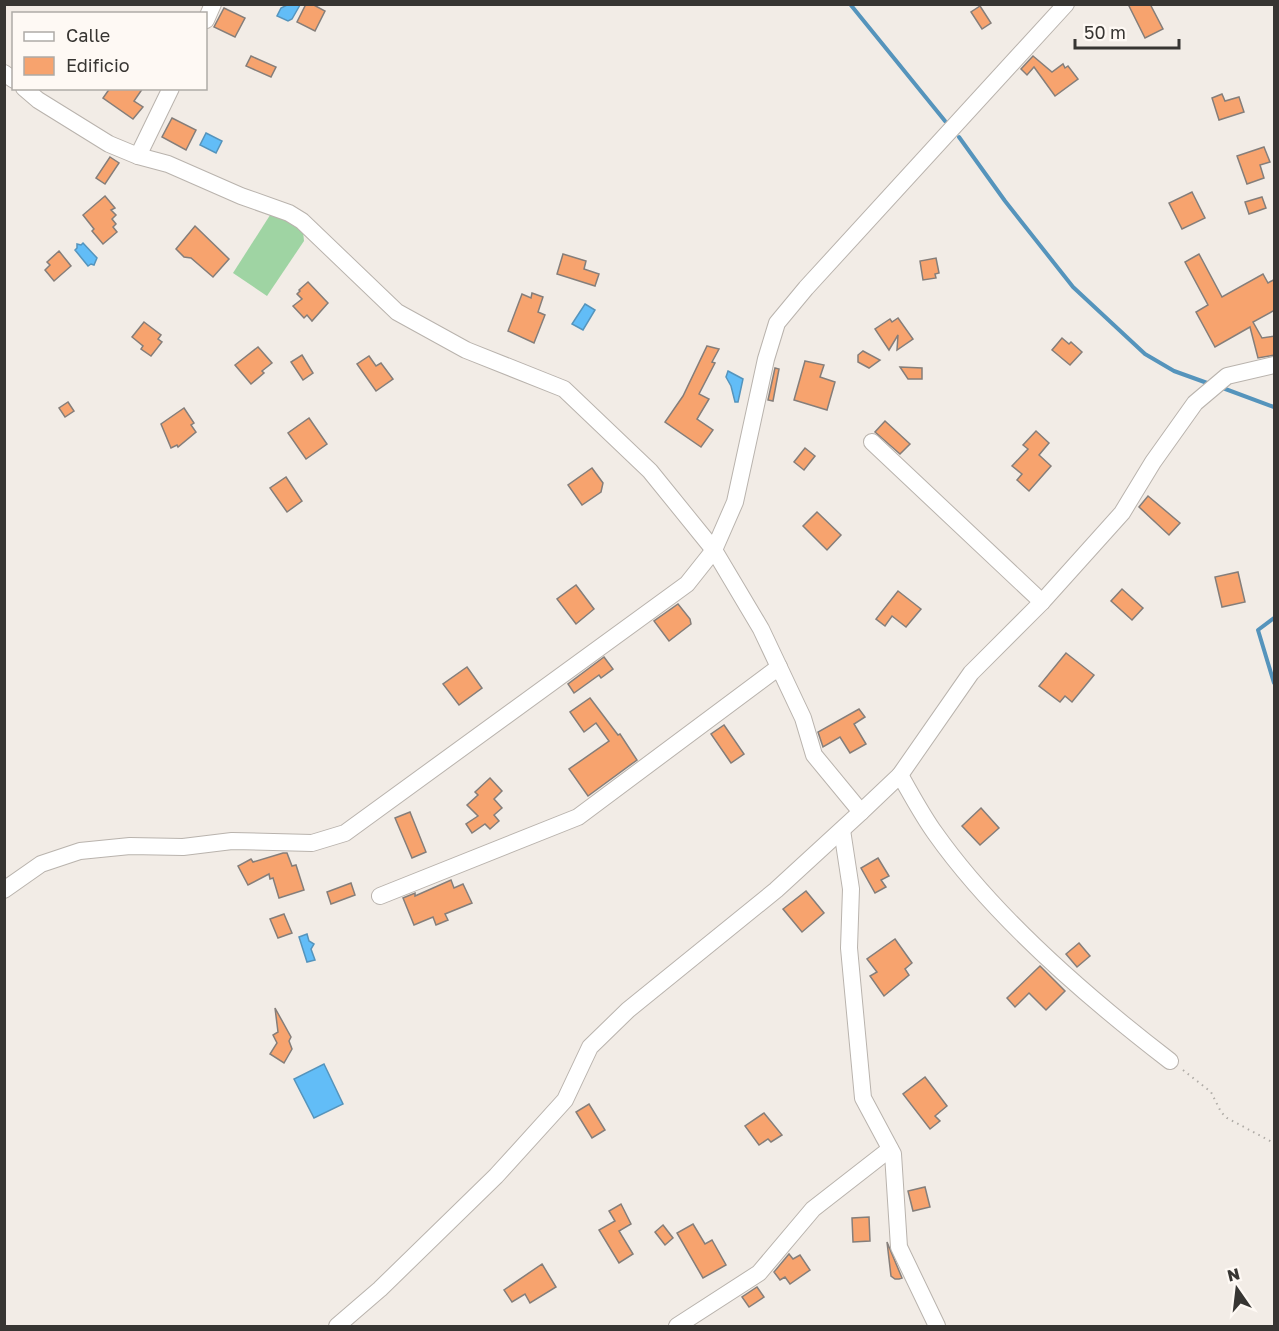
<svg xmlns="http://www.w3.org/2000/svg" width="1279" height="1331" font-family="'Golos Text',sans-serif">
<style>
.green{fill:#9fd4a3}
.water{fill:#62bdf7;stroke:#5594bc;stroke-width:1.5}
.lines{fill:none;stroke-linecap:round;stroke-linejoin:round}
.stream{stroke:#5594bc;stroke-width:4}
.building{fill:#f7a36e;stroke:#857e7a;stroke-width:1.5}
.minor-casing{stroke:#b9b3ad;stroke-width:18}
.path{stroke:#afaba6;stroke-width:2;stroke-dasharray:1.5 4.5;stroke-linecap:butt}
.minor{stroke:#fff;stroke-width:16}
</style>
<rect width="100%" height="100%" fill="#f2ece6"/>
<path class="green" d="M272,212l31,19 1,10 -37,55 -34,-23z"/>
<g class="water">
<path d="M289,4l11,1 -8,14 -4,2 -11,-5 4,-8z"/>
<path d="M206,133l16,8 -6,12 -16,-8z"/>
<path d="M83,243l14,15 -3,7 -3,-1 -3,2 -13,-16 2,-2v-4l4,1z"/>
<path d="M585,304l10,6 -12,20 -11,-6z"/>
<path d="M728,371l15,8 -5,23h-3l-4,-16 -5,-9z"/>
<path d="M307,934l2,7 5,3 -3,5 4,11 -8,2 -8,-25z"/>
<path d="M324,1064l19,40 -29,14 -20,-39z"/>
</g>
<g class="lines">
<g class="stream">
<path d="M850,4l95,117"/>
<path d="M959,137l46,64 68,86 72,67 29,17 36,13"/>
<path d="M1220,387l54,20"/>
<path d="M1274,618l-16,12 16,53"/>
</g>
</g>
<g class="building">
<path d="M306,4h6l13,7 -10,20 -18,-9z"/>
<path d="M1128,4h22l13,25 -18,9z"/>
<path d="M980,6l11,17 -9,6 -11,-17z"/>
<path d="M224,8l21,10 -10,19 -21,-10z"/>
<path d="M251,56l25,11 -5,10 -25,-11z"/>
<path d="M1033,56l19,16 11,-8 2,4 3,-2 10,13 -23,17 -21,-29 -7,8 -6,-6z"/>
<path d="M110,88h33l-9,13 9,6 -10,12 -30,-21z"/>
<path d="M1222,94l3,7 14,-4 5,15 -25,8 -7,-22z"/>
<path d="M172,118l24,12 -10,20 -24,-13z"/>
<path d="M1264,147l6,15 -10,3 4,13 -17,6 -10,-28z"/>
<path d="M110,157l9,6 -14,21 -9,-6z"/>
<path d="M1192,192l13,26 -23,11 -13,-26z"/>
<path d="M105,196l10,12 -4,2 5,5 -4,4 4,5 -3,3 4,5 -14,12 -11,-13 2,-2 -11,-14z"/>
<path d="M1262,197l4,11 -17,6 -4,-12z"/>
<path d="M195,226l34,33 -16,18 -22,-19 -7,-1 -8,-8z"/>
<path d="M59,251l12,15 -17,15 -9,-11 5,-5 -3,-3z"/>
<path d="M563,254l23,7 -2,8 15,5 -4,12 -38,-12z"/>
<path d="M1199,254l23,43 41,-23 5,9 7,-4v31l-22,12 9,16 13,-2v19l-17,3 -8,-31 -35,20 -19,-35 12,-7 -23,-43z"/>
<path d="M936,258l3,15 -4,1 1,4 -13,2 -3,-19z"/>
<path d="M308,282l20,21 -16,18 -5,-6 -3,3 -11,-12 9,-7 -5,-5 3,-3 -1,-1z"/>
<path d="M532,293l11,4 -5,15 7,3 -11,28 -26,-12 14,-37 9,4z"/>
<path d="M898,318l15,21 -16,11 1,-15 -9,15 -14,-21 15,-10 2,3z"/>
<path d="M144,322l17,13 -3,4 4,3 -11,14 -10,-7 2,-3 -11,-9z"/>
<path d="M1062,338l7,6 2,-2 11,10 -12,13 -18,-15z"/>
<path d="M707,346l12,3 -7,13 3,1 -16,31 10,5 -12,20 16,11 -12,17 -36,-25 18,-26z"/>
<path d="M258,347l14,16 -10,8 2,2 -13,11 -16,-19z"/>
<path d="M863,351l17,9 -11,8 -11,-6v-7z"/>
<path d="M302,355l11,18 -10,7 -12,-18z"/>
<path d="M369,356l7,10 5,-3 12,16 -17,12 -19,-27z"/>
<path d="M805,361l19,4 -4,12 15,5 -8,28 -33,-10z"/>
<path d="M900,367l22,1v11h-14z"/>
<path d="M775,368l4,1 -6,32 -5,-1z"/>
<path d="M68,402l6,9 -9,6 -6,-9z"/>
<path d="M184,408l10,15 -3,2 5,7 -18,15 -1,-2 -6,3 -10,-24z"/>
<path d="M309,418l18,26 -21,15 -18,-26z"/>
<path d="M885,421l25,23 -10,10 -25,-22z"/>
<path d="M1036,431l13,12 -10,12 12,11 -22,25 -12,-11 5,-6 -10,-8 16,-17 -5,-4z"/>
<path d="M805,448l10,8 -11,14 -10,-8z"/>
<path d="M592,468l11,15 -2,9 -19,13 -14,-20z"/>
<path d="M286,477l16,24 -15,11 -17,-24z"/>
<path d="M1148,496l32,27 -11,12 -30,-28z"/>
<path d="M817,512l24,23 -14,15 -24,-24z"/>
<path d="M1238,572l7,30 -23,5 -7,-30z"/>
<path d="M576,585l18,24 -18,15 -19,-25z"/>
<path d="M1122,589l21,19 -11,12 -21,-19z"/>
<path d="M898,591l23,18 -15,18 -14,-11 -7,10 -9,-7z"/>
<path d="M678,604l12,15 1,5 -22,17 -15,-20z"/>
<path d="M1066,653l28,22 -22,27 -7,-6 -5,6 -21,-16z"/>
<path d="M604,657l9,12 -12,9 -2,-3 -25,18 -6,-9z"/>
<path d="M467,667l15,21 -23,17 -16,-21z"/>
<path d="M590,698l28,37 2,-1 17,26 -49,36 -19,-27 40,-28 -13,-18 -12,9 -14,-20z"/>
<path d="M859,709l6,8 -11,7 12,20 -16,9 -10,-16 -17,10 -5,-15z"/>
<path d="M724,725l20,29 -13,9 -20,-29z"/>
<path d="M490,778l12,13 -8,8 8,9 -8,7 5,6 -9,8 -5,-5 -13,9 -6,-9 12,-8 -11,-11 11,-10 -3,-3z"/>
<path d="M981,808l18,20 -19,17 -18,-19z"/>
<path d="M410,812l16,40 -14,6 -17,-40z"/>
<path d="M283,853h4l5,13 4,-1 8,25 -25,8 -6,-20 -3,1 -1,-5 -21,11 -10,-19 13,-7 2,3z"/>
<path d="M878,858l11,18 -8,4 5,7 -11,6 -14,-25z"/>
<path d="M451,880l3,8 9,-4 9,19 -27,11 3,6 -12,5 -3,-8 -19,8 -11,-27 12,-5v3z"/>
<path d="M351,883l4,12 -24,9 -4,-12z"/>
<path d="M806,891l18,22 -22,19 -19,-23z"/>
<path d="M284,914l8,19 -14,5 -8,-19z"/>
<path d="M895,939l17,24 -7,6 4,6 -25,21 -14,-20 7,-4 -10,-13z"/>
<path d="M1079,943l11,13 -13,11 -11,-13z"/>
<path d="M1040,966l25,25 -19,19 -17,-17 -14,14 -8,-9z"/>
<path d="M275,1008l16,29 -2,4 3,8 -8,14 -14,-9 7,-11 -4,-8 5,-3z"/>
<path d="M925,1077l22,29 -12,10 5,5 -10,8 -27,-35z"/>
<path d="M589,1104l16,26 -13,8 -16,-26z"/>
<path d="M764,1113l18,22 -11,7 -3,-3 -9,6 -14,-19z"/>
<path d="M925,1187l5,20 -17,4 -5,-20z"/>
<path d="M621,1204l10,20 -12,7 14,23 -14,9 -20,-33 16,-9 -6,-10z"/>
<path d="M869,1217l1,24 -17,1 -1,-24z"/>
<path d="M693,1224l12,20 7,-4 14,25 -23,13 -26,-45z"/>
<path d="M663,1225l10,13 -8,7 -10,-13z"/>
<path d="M887,1242l15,36 -3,1h-4l-4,-3z"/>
<path d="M789,1254l4,5 7,-4 10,15 -20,14 -5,-7 -5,3 -6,-8z"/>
<path d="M542,1264l14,23 -26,16 -5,-9 -13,8 -8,-12z"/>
<path d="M757,1287l7,10 -15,10 -7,-10z"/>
</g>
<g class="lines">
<defs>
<g id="minor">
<path d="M206,20l7,-16"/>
<path d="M4,73l10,7"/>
<path d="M24,88l14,12 71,44 29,12 30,8 73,32 48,17 13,8 95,91 69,38 98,39 86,82 64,79 47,79 42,89 11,37 47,57"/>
<path d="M138,156l33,-68"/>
<path d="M872,442l170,160"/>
<path d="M900,775c11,19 22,40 35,58 60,85 153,165 235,228"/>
<path d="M842,830l9,59 -2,59 14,150 30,56 6,93 38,79"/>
<path d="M4,890l37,-26 39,-13 50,-5 53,1 49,-6 80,2 33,-10 342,-249 27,-34 21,-48 31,-143 11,-36 29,-35 260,-284"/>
<path d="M380,896l198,-79 201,-150"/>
<path d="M337,1326l43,-37 116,-113 69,-76 25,-53 38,-37 148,-120 85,-78 39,-37 71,-102 71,-71 80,-89 31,-51 42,-59 32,-27 47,-11"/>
<path d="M677,1326l82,-53 54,-64 77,-60"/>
</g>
</defs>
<use href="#minor" class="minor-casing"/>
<path class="path" d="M1183,1070l28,22 10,20 6,6 47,25"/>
<use href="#minor" class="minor"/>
</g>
<rect width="1279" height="1331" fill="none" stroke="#373532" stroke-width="12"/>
<rect x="12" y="12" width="195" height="78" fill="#fef9f4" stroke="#aeaba6" stroke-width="1.5"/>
<rect x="24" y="32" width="30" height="9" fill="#ffffff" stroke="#aeaba6" stroke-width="1.5"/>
<text x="66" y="42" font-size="18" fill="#373532">Calle</text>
<rect x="24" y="57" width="30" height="18" fill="#f7a36e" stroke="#aeaba6" stroke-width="1.5"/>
<text x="66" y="72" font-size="18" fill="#373532">Edificio</text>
<g transform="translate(1237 1289) rotate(346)" stroke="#fef9f4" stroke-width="4.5" paint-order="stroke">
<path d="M0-4.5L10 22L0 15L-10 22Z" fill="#373532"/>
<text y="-9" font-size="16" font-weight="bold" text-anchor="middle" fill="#373532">N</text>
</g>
<path d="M1075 39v9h104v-9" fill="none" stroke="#373532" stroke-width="3"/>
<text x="1084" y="39" font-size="18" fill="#373532" stroke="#fef9f4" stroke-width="4.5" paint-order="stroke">50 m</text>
</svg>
